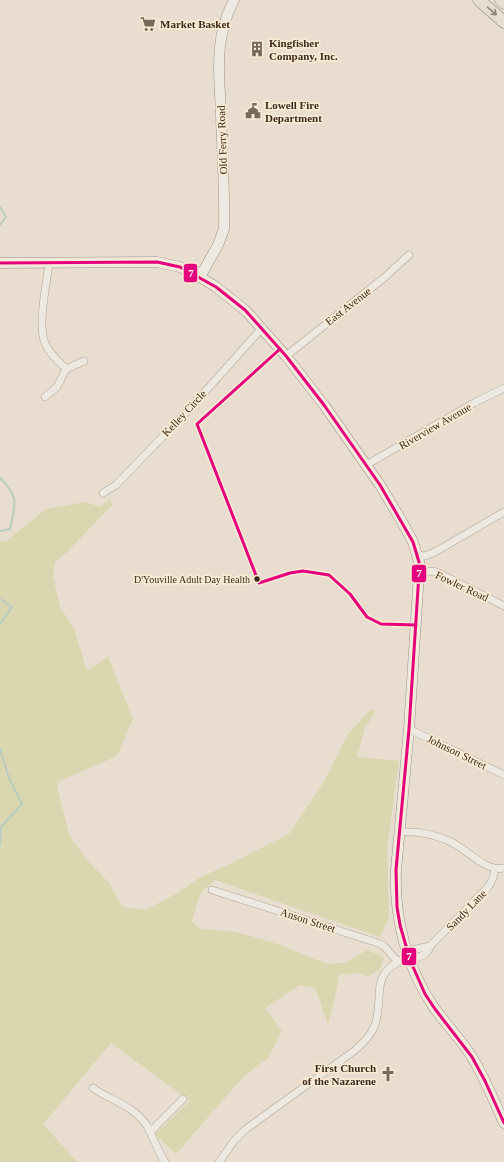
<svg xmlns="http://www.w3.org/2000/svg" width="504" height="1162" font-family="'Times New Roman',serif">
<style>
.green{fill:#dad6af}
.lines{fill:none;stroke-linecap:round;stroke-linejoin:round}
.stream{stroke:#b9ccbf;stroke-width:2}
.street-casing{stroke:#ada297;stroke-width:8}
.secondary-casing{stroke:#9c9286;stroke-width:11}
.primary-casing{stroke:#92887d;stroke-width:13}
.street{stroke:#eee9e0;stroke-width:7}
.secondary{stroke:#eee9e0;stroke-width:10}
.primary{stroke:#e6ded1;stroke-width:12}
.bus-1-casing{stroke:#f8ead3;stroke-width:6}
.bus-1{stroke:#e5007d;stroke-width:3}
.oneway{stroke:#918477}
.bus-dot{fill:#3c2a1d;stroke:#f8ead3;stroke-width:1.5}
.labels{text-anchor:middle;stroke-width:3.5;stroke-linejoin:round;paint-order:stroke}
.bus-label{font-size:10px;fill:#3c2a1d;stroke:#f8ead3;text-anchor:end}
.poi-label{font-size:11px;font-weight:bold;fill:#3c2a1d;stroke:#f8ead3;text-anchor:start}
.street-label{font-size:11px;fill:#3c2a1d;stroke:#f8ead3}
.line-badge{stroke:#f8ead3;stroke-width:1.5}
.badge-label{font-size:11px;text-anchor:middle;font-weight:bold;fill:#fff}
</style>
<rect width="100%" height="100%" fill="#e8ddce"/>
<path class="green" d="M110,499l2,6 -44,46 -13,11 -2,14 7,31 14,22 13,42 21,-14 25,62 -16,37 -60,26 2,13 11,42 17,23 22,23 13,24 24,3 33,-18 20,-14 33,-15 57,-29 33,-49 26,-51 23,-25 4,3 -10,16 -8,29 42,4 -12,87 2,69 -9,20 -165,-57 -14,12 -4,11 -5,19 9,7 35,3 42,12 49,20 18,-1 22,-13 17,7 -4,12 -12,7 -12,-3 -17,2 -4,23 -7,26 -13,-36 -15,-3 -35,23 17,23 -13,26 -26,20 -67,77 -21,-20 35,-33 -79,-58 -68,81 34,38h-77v-621l5,1 41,-33 40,-7 14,5z"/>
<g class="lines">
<g class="stream">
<path d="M0,207l6,10 -6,8"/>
<path d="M0,478c20,19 15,26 10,51l-10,2"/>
<path d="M0,599l12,8 -12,17"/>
<path d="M0,749l9,29 13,26 -21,23 -1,18"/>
</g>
<defs>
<g id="street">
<path d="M49,263c-2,19 -11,59 -5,77 3,11 14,21 22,29"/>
<path d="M286,356l99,-79 24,-22"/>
<path d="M45,397l12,-10 9,-18 18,-8"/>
<path d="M366,465l108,-62 30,-15"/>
<path d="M103,493l13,-8 78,-81 68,-76"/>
<path d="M418,555l7,1 10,-4 69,-40"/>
<path d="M419,573l14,-2 6,2 65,33"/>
<path d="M409,729l95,46"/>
<path d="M400,832c17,-1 33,2 49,9 17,7 36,31 54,27"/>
<path d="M212,890l166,53 6,3 14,16"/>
<path d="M409,956l6,3 10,-5 3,-3 2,-5 59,-60 4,-8 2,-9"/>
<path d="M409,956l3,-6 18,-4"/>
<path d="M93,1088c17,12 40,18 52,35 8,12 12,27 20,39"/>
<path d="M150,1132l33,-33"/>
<path d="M219,1162l15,-21 12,-12 108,-78c9,-8 18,-16 22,-29 8,-35 -7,-47 33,-66"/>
</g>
<g id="secondary">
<path d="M0,263l157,-1 23,5 20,10 16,10 29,23 41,46 38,49 56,80 21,35 12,22 6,20v11l-10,156 -13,141c-2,49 11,99 39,139 12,16 26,31 37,48 13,21 22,44 32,66"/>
<path d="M200,277l18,-32 6,-16c1,-39 -2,-77 -3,-116 -2,-40 -7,-76 13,-113"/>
</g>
<g id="primary">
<path d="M479,0l25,22"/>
<path d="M501,0l3,3"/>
</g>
</defs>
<use href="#street" class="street-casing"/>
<use href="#secondary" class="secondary-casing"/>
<use href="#primary" class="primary-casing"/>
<use href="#street" class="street"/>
<use href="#secondary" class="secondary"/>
<use href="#primary" class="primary"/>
<defs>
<g id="bus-1">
<path d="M0,263l157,-1 23,5 36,20 29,23 41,46 38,49 56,80 33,57 6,20v11l-10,156 -13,141 1,37 3,18 10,35 15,34 10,15 37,48 13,24 19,42"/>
<path d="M280,349l-83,75 62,159 31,-10 13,-2 26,4 21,19 17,23 14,7 35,1"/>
</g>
</defs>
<use href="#bus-1" class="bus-1-casing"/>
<use href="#bus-1" class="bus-1"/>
</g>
<defs><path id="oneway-shaft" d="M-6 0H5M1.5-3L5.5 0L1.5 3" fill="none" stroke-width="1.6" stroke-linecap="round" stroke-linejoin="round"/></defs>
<use class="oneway" href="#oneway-shaft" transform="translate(492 11) rotate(41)"/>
<defs>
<symbol id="supermarket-bare" viewBox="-9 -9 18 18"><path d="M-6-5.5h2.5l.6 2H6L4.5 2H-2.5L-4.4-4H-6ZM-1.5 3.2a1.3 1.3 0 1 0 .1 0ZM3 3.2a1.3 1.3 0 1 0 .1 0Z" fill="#78695b" stroke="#f8ead3" stroke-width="2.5" paint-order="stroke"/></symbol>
<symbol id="building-bare" viewBox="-9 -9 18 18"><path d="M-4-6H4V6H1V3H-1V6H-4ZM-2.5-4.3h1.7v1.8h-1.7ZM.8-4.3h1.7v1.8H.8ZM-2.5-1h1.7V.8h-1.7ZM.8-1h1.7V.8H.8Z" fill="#78695b" stroke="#f8ead3" stroke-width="2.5" paint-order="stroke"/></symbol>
<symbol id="civic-bare" viewBox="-9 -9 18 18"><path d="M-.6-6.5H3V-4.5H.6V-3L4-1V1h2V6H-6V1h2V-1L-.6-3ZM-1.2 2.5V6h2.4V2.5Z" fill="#78695b" stroke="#f8ead3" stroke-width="2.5" paint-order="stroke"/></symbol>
<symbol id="church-bare" viewBox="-9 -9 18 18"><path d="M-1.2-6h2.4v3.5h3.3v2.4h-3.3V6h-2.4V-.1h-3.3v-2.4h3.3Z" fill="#78695b" stroke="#f8ead3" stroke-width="2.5" paint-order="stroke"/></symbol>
</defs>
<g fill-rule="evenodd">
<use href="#supermarket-bare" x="137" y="13" width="22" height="22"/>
<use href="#building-bare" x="246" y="38" width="22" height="22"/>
<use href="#civic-bare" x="242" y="100" width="22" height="22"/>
<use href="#church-bare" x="377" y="1063" width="22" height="22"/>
</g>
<circle class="bus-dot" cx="257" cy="579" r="3.5"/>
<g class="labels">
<g class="bus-label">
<text x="250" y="583">D'Youville Adult Day Health</text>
</g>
<g class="poi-label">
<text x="160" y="28">Market Basket</text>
<text x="269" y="47">Kingfisher<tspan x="269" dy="13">Company, Inc.</tspan></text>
<text x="265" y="109">Lowell Fire<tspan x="265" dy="13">Department</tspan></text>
<text x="376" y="1072" text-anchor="end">First Church<tspan x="376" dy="13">of the Nazarene</tspan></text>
</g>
<g class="street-label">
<text transform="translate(222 140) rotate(-92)" y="4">Old Ferry Road</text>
<text transform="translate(348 306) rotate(-38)" y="4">East Avenue</text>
<text transform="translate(184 413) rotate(-47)" y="4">Kelley Circle</text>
<text transform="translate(435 426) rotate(-30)" y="4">Riverview Avenue</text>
<text transform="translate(462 586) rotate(25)" y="4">Fowler Road</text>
<text transform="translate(457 752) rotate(26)" y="4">Johnson Street</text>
<text transform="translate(466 910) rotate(-46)" y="4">Sandy Lane</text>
<text transform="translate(308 920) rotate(18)" y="4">Anson Street</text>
</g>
</g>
<g class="line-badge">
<rect x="183" y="263" width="15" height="20" rx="4" fill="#e5007d"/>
<rect x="411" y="564" width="16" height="19" rx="4" fill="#e5007d"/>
<rect x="401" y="947" width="16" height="19" rx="4" fill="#e5007d"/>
</g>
<g class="badge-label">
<text x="191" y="277">7</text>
<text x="419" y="577">7</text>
<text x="409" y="960">7</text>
</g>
</svg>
